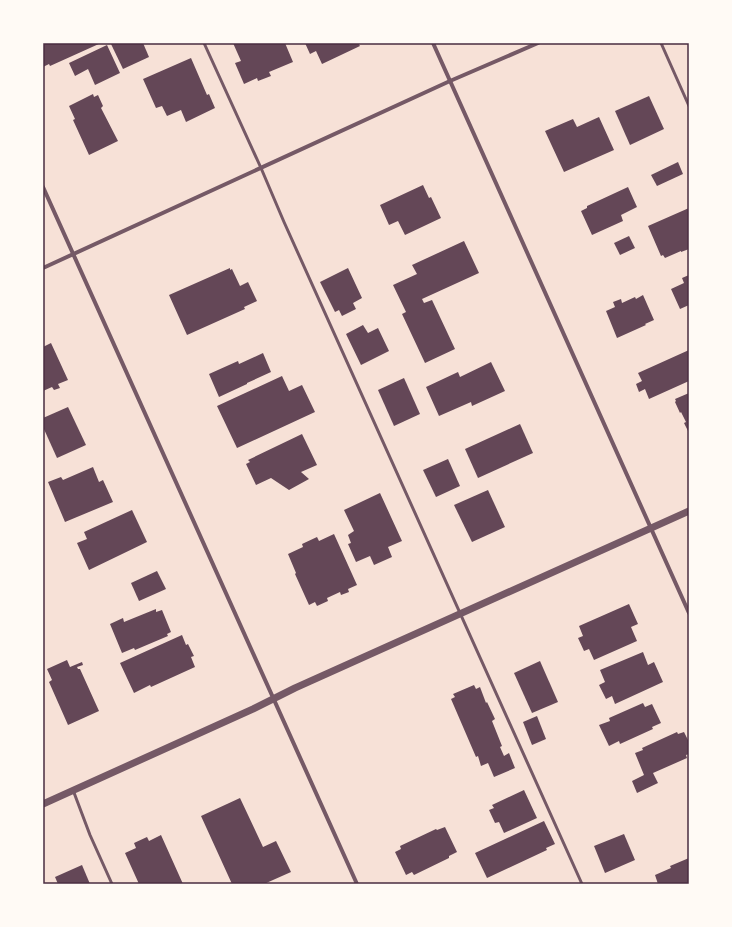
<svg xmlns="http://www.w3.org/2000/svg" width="732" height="927" font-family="'Titillium Web',sans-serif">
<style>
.building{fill:#644757}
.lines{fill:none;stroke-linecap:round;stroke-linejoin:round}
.service{stroke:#755966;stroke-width:3}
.minor{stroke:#755966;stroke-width:4}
.tertiary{stroke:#755966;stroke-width:7}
.neatline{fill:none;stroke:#4a2c40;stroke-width:1.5}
</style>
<rect width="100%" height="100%" fill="#f7e1d7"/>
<g class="building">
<path d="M43,43h58l-51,23 -1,-2 -6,3z"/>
<path d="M113,43h30l6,14 -26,12 -12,-25z"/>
<path d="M233,43h52l8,19 -24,10 2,4 -13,5 -1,-3 -13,6 -9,-21 6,-2z"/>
<path d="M305,43h53l2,3 -38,18 -6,-13 -6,3z"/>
<path d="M107,45l13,28 -25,12 -7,-16 -13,7 -6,-13z"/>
<path d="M191,58l16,37 2,-1 6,14 -29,14 -5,-12 -14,6 -5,-10 -6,2 -13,-29z"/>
<path d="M93,94l1,3 4,-2 5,11 -2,2 17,33 -29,14 -16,-35 2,-1 -6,-13z"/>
<path d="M649,96l15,33 -34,16 -15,-34z"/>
<path d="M599,117l15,33 -50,22 -19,-41 28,-12 4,8z"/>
<path d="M678,162l5,12 -26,12 -6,-11z"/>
<path d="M423,185l6,13 2,-1 10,21 -36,17 -7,-14 -9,4 -9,-20z"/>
<path d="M628,187l9,20 -16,8 2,6 -31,14 -11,-24 6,-3v-2z"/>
<path d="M689,208v41l-8,3v-1l-16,7 -2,-3 -2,1 -13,-30z"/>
<path d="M629,236l6,12 -15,7 -6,-12z"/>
<path d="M464,241l15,32 -57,26 2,4 8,-3 23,49 -30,14 -23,-49 4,-2 -13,-27 24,-11 -5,-9z"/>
<path d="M230,268v2l2,-1 8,17 8,-4 9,19 -13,6 1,2 -58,26 -18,-40z"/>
<path d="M348,268l14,30 -9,5 3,6 -14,7 -3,-6 -4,2 -15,-30z"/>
<path d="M689,275v30l-9,4 -9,-20 13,-6 -2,-5z"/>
<path d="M643,295l11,25 -9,4 1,1 -29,13 -11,-27 9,-4 -2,-5 8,-3 1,4 13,-6 1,2z"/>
<path d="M363,325l5,8 10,-5 11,23 -28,14 -15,-31z"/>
<path d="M51,343l17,37 -10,4 2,4 -6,2 -2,-3 -9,4v-44z"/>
<path d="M689,350v31l-40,18 -4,-10 -6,3 -3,-8 6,-3 -4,-8z"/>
<path d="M263,353l8,19 -24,11v1l-28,13 -10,-23 29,-13 1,3z"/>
<path d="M491,362l14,29 -33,15 -1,-4 -32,14 -13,-29 32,-15 2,5z"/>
<path d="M282,376l7,15 13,-6 13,27 -78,36 -20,-42z"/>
<path d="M404,378l16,36 -26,12 -16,-36z"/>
<path d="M689,393v40l-5,-10 2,-1 -5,-10 -1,1 -5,-11 1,-1 -1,-2z"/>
<path d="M68,407l18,38 -29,13 -14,-31v-9z"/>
<path d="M520,424l13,29 -55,25 -13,-29z"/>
<path d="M302,434l15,31 -16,7 8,7 -20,11 -18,-12 -15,7 -10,-21 4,-2 -2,-2z"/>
<path d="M448,459l12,27 -24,11 -13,-27z"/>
<path d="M93,467l6,15 4,-2 10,22 -48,20 -17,-40 13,-5 2,3z"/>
<path d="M488,490l17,37 -33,15 -18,-37z"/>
<path d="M380,493l22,48 -14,6 4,10 -18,8 -4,-9 -14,6 -8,-18 3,-1 -3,-8 6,-4 -10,-21z"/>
<path d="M132,510l15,32 -58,28 -12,-27 10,-4 -3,-7z"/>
<path d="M334,534l23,51 -9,4 1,3 -8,3 -1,-3 -13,6 1,3 -11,5 -2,-4 -6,3 -14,-31 1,-1 -8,-19 15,-7 -1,-3 15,-7 2,4z"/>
<path d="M157,571l9,18 -27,12 -8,-18z"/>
<path d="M629,604l9,20 -7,3 6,14 -43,19 -5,-11 -5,2 -6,-13 5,-2 -4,-10z"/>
<path d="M156,609v3l6,-2 9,22 -4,2 1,2 -33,14 -1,-2 -12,5 -12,-29 13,-6 1,4z"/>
<path d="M182,635l4,10 2,-1 6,12 -3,1 4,10 -44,20 -1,-2 -16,8 -14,-30z"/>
<path d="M643,652l5,13 6,-3 9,20 -48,22 -3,-8 -6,3 -7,-14 6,-3 -5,-12z"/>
<path d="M67,660l3,7 12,-5 1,3 -6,2 1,2h2l19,42 -31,14 -19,-43 3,-2 -5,-11z"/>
<path d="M540,661l18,41 -26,11 -18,-40z"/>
<path d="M474,685l2,4 4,-2 6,16 1,-1 8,17 -3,2 10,25 -2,1 4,9 5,-3 6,15 -21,9 -6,-14 -7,3 -3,-10 -2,1 -25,-58 4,-2 -2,-3z"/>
<path d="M643,703l2,4 7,-3 9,19 -9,4 1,2 -33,15 -1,-3 -10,5 -10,-21 11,-4 -1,-3z"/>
<path d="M537,716l9,23 -14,6 -9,-23z"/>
<path d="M677,732l1,2 6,-2 5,10v12l-3,1 1,3 -34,15 5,10 -21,10 -5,-12 12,-6 -9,-22 8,-3 -1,-2z"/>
<path d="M524,790l13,28 -33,15 -5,-11 -4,1 -6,-13 5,-2 -2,-3z"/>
<path d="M240,798l23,49 13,-6 15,31 -27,12h-32l-31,-68z"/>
<path d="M544,821l11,23 -9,4 1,2 -60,28 -12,-25z"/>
<path d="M445,827l12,25 -8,4v2l-35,17 -2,-3 -6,3 -11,-23 6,-3 -1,-3 36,-17 1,1z"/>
<path d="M624,834l11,26 -30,13 -11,-27z"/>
<path d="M161,835l22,49h-44l-14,-31 11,-5 -2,-5 13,-6 2,4z"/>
<path d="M689,858v26h-31l-3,-9 16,-7 -1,-2z"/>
<path d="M82,865l8,19h-32l-3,-7z"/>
</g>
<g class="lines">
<g class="service">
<path d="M204,43l57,125 23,54 298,662"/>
<path d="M661,43l28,63"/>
<path d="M73,790l17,45 22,49"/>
</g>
<g class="minor">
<path d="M433,43l256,570"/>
<path d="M43,187l314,697"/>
<path d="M43,268l407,-187 88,-38"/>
</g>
<path class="tertiary" d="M43,804l210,-95 42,-21 394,-177"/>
</g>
<rect width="732" height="927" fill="none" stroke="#fffaf5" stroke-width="88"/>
<rect x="44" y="44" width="644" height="839" class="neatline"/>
</svg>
